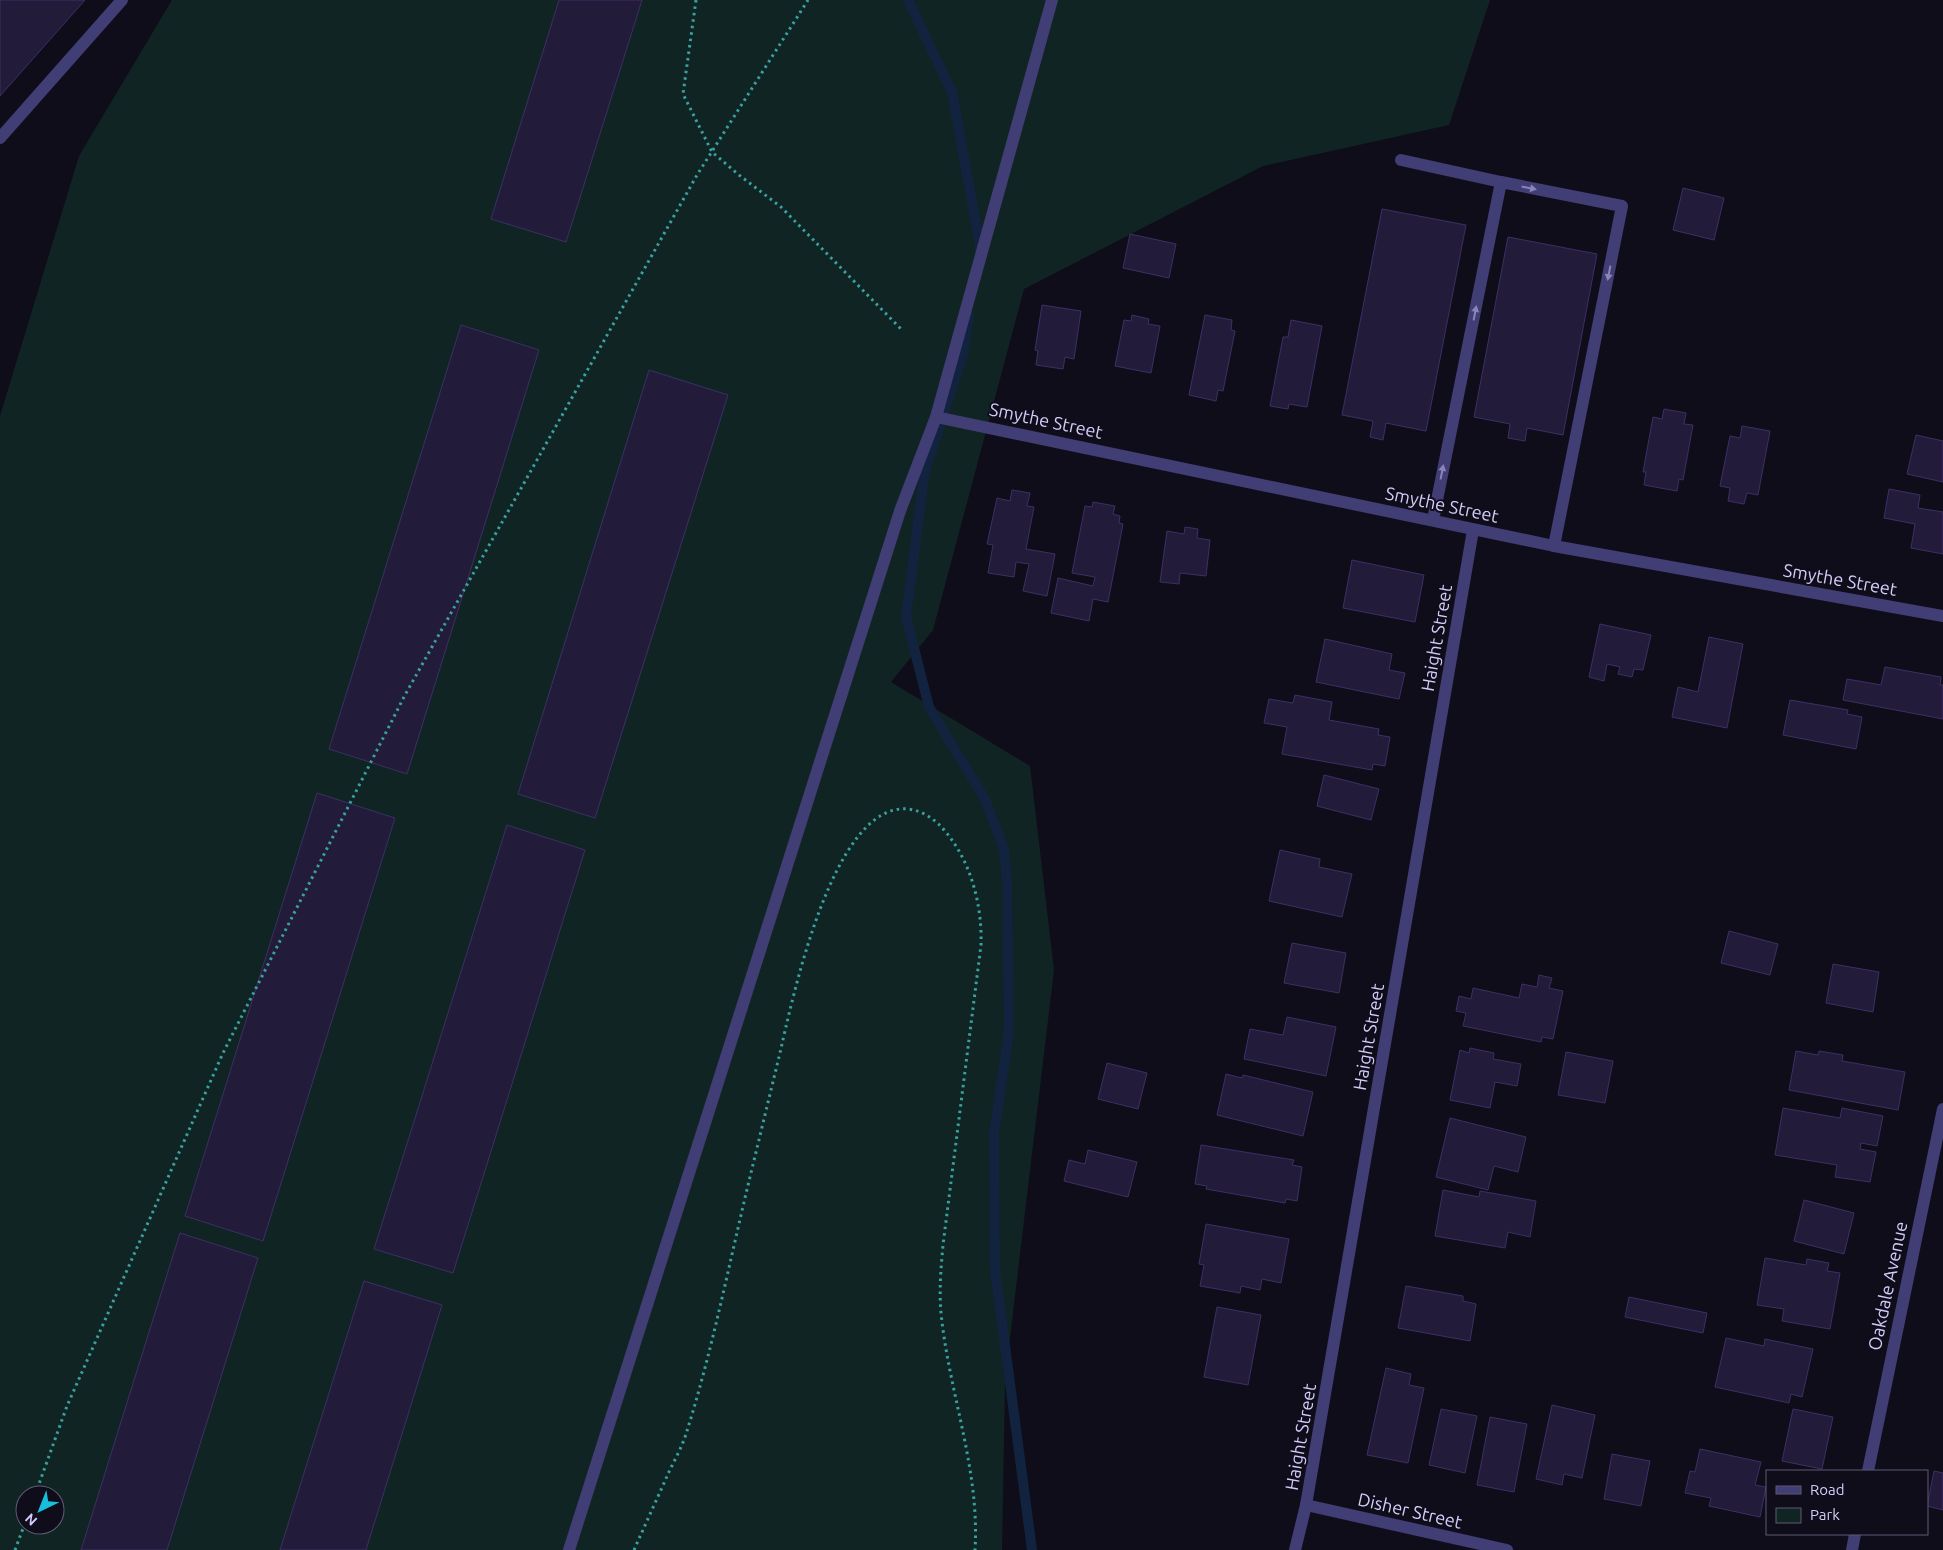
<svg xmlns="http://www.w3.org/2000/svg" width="1943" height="1550" font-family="Ubuntu,sans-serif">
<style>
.green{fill:#112424;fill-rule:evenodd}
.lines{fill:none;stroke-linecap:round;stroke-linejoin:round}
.stream{stroke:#12233f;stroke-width:10}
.building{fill:#231b3a;stroke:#3c3064}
.path{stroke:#39a19f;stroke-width:3;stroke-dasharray:2.5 4;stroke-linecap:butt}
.minor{stroke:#413d75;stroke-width:12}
.oneway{fill:#8a84b8}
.labels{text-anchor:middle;stroke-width:4;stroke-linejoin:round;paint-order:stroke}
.street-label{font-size:18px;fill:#d3ccfa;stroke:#100d1b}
</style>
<rect width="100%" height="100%" fill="#100d1b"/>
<path class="green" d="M172,0h1318l-41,125 -186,41 -239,123 -91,341 -42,52 139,84 24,204 -49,409 -3,171h-1002v-1134l79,-260zM25,1495h30v30h-30z"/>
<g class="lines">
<g class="stream">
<path d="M908,0l44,92 28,154v5"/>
<path d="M969,315l-6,39 -39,121 -18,142 23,90 56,92 19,51 3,32 2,150 -15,102 1,136 37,280"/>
</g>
</g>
<g class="building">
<path d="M0,0h85l-85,96z"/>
<path d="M559,0h83l-76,242 -75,-23z"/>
<path d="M1683,188l41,10 -10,42 -41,-10z"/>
<path d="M1382,209l84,16 -40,206 -40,-8 -3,17 -13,-3 3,-16 -31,-6z"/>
<path d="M1130,234l46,10 -7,34 -46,-10z"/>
<path d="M1508,237l89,17 -34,181 -36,-7 -2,13 -17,-3 2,-14 -36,-7z"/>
<path d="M1042,305l39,6 -7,48 -9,-2 -2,12 -27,-4 2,-14 -3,-1z"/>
<path d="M1132,315l17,4 -1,5 12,2 -9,47 -36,-7 9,-46 7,1z"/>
<path d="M1205,315l27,5 -1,10 4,1 -12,60 -5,-1 -2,11 -27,-6z"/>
<path d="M1291,320l31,6 -15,81 -18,-3 -1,5 -18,-3 13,-69h5z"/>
<path d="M461,325l78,25 -132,424 -78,-25z"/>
<path d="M649,370l79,25 -133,423 -77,-24z"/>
<path d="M1664,409l22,4 -2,11 9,1 -10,55 -4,-1 -2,12 -33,-6 2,-13h-3l10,-55 9,2z"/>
<path d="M1742,426l28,5 -12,64 -11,-2 -3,11 -16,-3 2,-13 -10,-2 10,-50 10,2z"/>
<path d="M1916,435l27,6v41l-36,-8z"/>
<path d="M1889,489l31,6 -2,13 25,4v42l-32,-6 4,-24 -31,-6z"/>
<path d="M1012,490l18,3 -3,13 7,1 -8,42 29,5 -8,42 -24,-5 6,-27 -13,-2 -2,15 -26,-4 5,-28 -6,-1 10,-46 13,3z"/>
<path d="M1093,502l22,4 -2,8 7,2 -1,7 4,1 -15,78 -15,-3 -4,22 -38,-8 7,-35 35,8 2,-9 -23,-4 13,-67 7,1z"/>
<path d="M1185,527l13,2 -1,9 13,2 -4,36 -26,-3 -1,11 -19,-2 7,-51 17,3z"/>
<path d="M1352,560l72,15 -9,47 -72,-14z"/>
<path d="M1600,624l51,11 -8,35 -9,-1 -2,8 -14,-3 2,-7 -13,-3 -3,17 -15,-4z"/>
<path d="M1709,637l34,7 -16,84 -55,-11 6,-30 20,5z"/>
<path d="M1325,639l67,15 -3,16 16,3 -6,26 -83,-17z"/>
<path d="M1885,667l56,10 -1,8h3v34l-100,-19 4,-21 34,6z"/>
<path d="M1295,695l37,7 -3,18 50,9 -1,6 12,2 -5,29 -12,-2 -1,6 -90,-16 5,-27 -23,-4 5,-24 24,4z"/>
<path d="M1790,700l58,10 -1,4 15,3 -6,32 -73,-14z"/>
<path d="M1324,775l55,14 -8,31 -54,-14z"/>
<path d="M317,793l78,25 -132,423 -78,-25z"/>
<path d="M507,825l78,25 -132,423 -79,-24z"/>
<path d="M1280,850l40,9 -1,8 33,7 -10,43 -73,-16z"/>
<path d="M1729,931l49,13 -8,31 -49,-12z"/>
<path d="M1292,943l54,10 -7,40 -55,-10z"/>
<path d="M1833,964l46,8 -6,40 -47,-9z"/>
<path d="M1539,975l13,3 -3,10 14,3 -10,48 -11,-2 -1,5 -78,-16 3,-13 -10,-2 3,-15 12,3 2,-11 46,10 3,-14 15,3z"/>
<path d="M1287,1017l49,10 -10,49 -82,-17 6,-30 33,6z"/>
<path d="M1470,1048l24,5 -1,6 28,5 -4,22 -22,-4 -5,26 -40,-8 10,-50 9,3z"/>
<path d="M1796,1051l22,4 1,-4 24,4 -1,6 63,11 -7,38 -109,-20z"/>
<path d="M1566,1052l47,9 -8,42 -47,-8z"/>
<path d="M1107,1063l40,10 -9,36 -40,-10z"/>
<path d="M1226,1074l16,4 1,-3 70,17 -10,44 -86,-21z"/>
<path d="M1783,1108l57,10 2,-10 41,8 -6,30 -16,-3 -1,6 16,3 -6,30 -35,-5 2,-12 -62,-10z"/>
<path d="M1450,1118l76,19 -8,35 -24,-6 -6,24 -52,-13z"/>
<path d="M1201,1145l93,15 -2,5 10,2 -5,34 -11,-2 -1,4 -79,-14 1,-3 -12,-2z"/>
<path d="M1088,1150l49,12 -9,35 -64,-16 5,-21 16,4z"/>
<path d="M1443,1190l36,7 1,-6 56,10 -6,36 -22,-5 -3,16 -70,-12z"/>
<path d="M1804,1200l50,13 -10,41 -50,-13z"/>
<path d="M1206,1224l83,15 -8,44 -19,-4 -2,11 -19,-4 -1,7 -40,-7 4,-21 -5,-1z"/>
<path d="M180,1233l78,25 -91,292h-86z"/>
<path d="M1765,1258l41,7 1,-6 22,4 -2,8 13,2 -10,56 -48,-8 2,-12 -27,-4z"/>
<path d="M364,1281l78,24 -76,245h-86z"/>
<path d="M1406,1286l57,10v5l13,3 -6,37 -72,-13z"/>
<path d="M1629,1297l78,16 -4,20 -78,-16z"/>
<path d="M1217,1307l44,8 -13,70 -44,-8z"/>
<path d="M1726,1338l38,8 1,-7 48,10 -11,48 -11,-3 -2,9 -74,-16z"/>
<path d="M1386,1368l25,6 -2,11 15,3 -16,75 -41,-8z"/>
<path d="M1552,1405l43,10 -13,63 -18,-4 -2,11 -26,-6z"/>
<path d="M1441,1409l36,7 -12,57 -36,-8z"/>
<path d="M1793,1409l40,8 -11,52 -40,-8z"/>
<path d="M1490,1417l37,7 -13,68 -37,-7z"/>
<path d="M1700,1449l61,13 -6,23 11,2 -6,30 -51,-11 2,-8 -26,-5 5,-22 5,1z"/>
<path d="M1612,1454l38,7 -9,45 -37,-7z"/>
<path d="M1934,1471l9,2v37l-16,-4z"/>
</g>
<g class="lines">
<g class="path">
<path d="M696,0l-13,94 29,58 27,23 42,32 120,122"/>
<path d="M35,1495l32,-89 156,-353 182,-358 292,-520 111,-175"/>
<path d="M15,1550l10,-27"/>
<path d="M634,1550c11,-25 23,-51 34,-76 6,-13 14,-27 18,-40 26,-82 43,-170 63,-253 10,-41 20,-83 30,-124 13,-55 53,-255 129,-248 24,3 39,22 51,42 16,28 23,62 22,94l-38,300c-2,23 -4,45 -2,68 8,80 39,157 34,237"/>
</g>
<g class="minor">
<path d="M0,138l122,-138"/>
<path d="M1401,160l100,22"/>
<path d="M936,417l618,129 389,70"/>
<path d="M1433,520l68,-338 121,24 -68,340"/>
<path d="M1868,1471l75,-362"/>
<path d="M1306,1505l201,45"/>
<path d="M569,1550l331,-1039 36,-94 116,-417"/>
<path d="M1295,1550l11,-45 167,-975"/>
<path d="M1852,1550l3,-16"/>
</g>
</g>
<defs><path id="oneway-solid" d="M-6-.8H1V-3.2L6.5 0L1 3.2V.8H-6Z" transform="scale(1.25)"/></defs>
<g class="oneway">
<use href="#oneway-solid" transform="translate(1529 188) rotate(11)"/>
<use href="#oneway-solid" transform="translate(1609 273) rotate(101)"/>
<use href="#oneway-solid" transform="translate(1475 313) rotate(-79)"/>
<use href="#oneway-solid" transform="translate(1442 472) rotate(-79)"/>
</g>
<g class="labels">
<g class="street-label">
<text transform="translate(1046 421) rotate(12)" y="6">Smythe Street</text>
<text transform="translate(1442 505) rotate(12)" y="6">Smythe Street</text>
<text transform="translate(1840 580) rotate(10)" y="6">Smythe Street</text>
<text transform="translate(1437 638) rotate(-80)" y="6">Haight Street</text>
<text transform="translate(1369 1037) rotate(-80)" y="6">Haight Street</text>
<text transform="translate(1888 1286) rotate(-78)" y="6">Oakdale Avenue</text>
<text transform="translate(1301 1437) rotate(-80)" y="6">Haight Street</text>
<text transform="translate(1410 1511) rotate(13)" y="6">Disher Street</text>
</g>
</g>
<rect x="1766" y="1470" width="162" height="65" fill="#100d1b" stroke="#5e5974"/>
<rect x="1776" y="1486" width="25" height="8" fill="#413d75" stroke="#5e5974"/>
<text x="1810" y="1495" font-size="15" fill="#d3ccfa">Road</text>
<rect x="1776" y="1508" width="25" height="15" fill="#112424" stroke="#5e5974"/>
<text x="1810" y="1520" font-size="15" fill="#d3ccfa">Park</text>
<g transform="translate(40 1510) rotate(223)"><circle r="24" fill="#100d1b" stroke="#5e5974"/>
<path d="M0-4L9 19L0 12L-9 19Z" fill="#17bfdb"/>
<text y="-8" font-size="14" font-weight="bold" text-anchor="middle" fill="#d3ccfa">N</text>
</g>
</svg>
